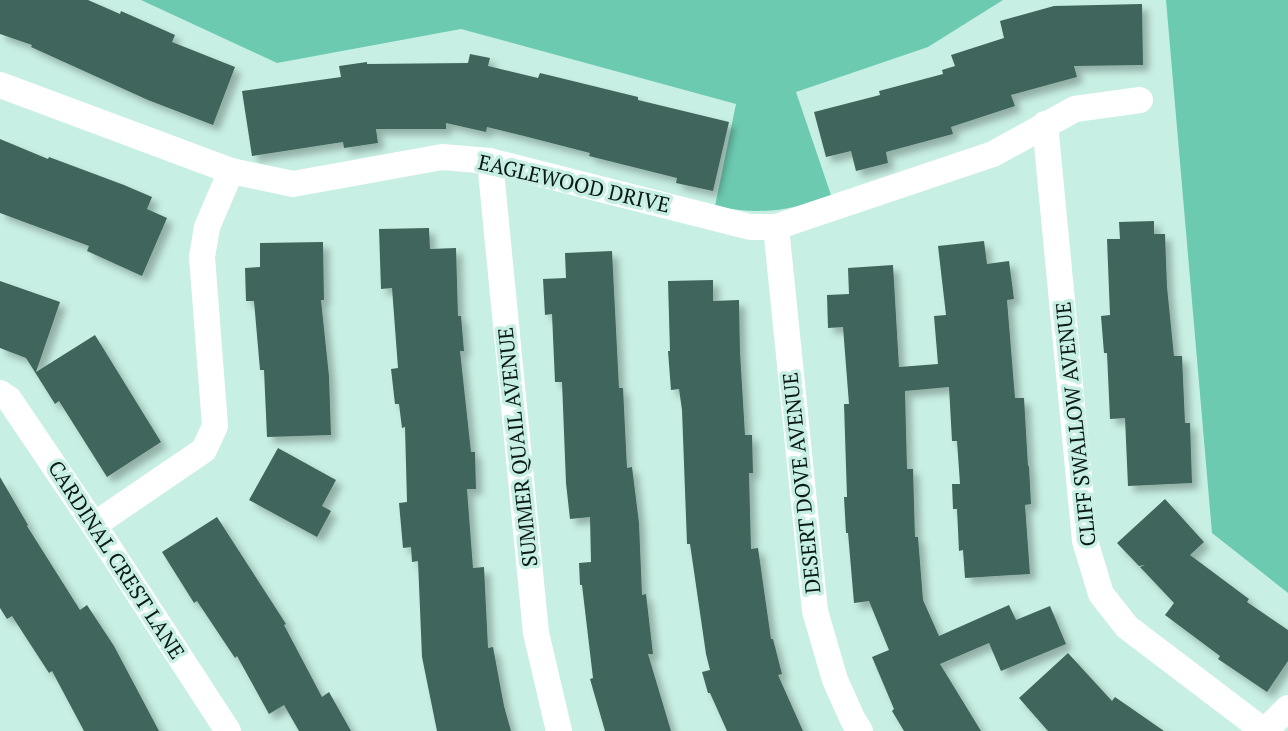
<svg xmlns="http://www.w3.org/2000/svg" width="1288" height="731" font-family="'PT Serif',serif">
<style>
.green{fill:#6ccab1}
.building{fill:#41655b;filter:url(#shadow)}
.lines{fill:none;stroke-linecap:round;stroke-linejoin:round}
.street{stroke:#fff;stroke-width:26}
.labels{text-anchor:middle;stroke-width:7;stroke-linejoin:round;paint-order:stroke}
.street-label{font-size:21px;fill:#0a1915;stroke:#c8efe3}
</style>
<defs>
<filter id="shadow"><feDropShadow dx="6" dy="6" stdDeviation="3.5" flood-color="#0004"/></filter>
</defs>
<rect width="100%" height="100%" fill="#c8efe3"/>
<g class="green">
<path d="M141,0h862l-75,47 -132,45 35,103c-40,17 -74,20 -116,11l21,-102 -275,-75 -184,34z"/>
<path d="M1166,0h122v593l-76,-60z"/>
</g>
<g class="building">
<path d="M0,0h88l32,14 1,-3 54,24 -3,7 63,25 -22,58 -65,-25 -117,-53 1,-2 -32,-11z"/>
<path d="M1142,4l1,61 -69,1 3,11 -66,18 4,11 -64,21 2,7 -67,18 2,11 -32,8 -5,-20 -25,6 -12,-45 66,-17 -1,-4 64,-17 -1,-4 13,-4 -4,-11 53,-17 -4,-17 54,-15z"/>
<path d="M470,54l20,4 -2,8 50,12 2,-5 98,24v3l91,22 -16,69 -37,-8 1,-5 -88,-22 1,-3 -66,-17 -37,-9 -1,5 -40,-9v6h-70l2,14 -34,5 -1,-6 -91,14 -10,-65 99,-14 -2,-11 28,-4v2l101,-1z"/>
<path d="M0,139l48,20 1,-2 75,28 28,12 -5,12 20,9 -25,58 -55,-25 2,-5 -89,-33z"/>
<path d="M1154,221v13h11l2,53 7,69h8l3,67h5l2,60 -64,3 -3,-68 -15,1 -3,-66h-3l-3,-37 9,-1 -3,-76h13l-1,-17z"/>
<path d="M429,228l1,21 26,-1 2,68h3l3,35h-4l11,101h4l1,37h-9l6,79 11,-1 4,81 5,-1 11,59 7,25h-74l-15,-74 -4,-96 -6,1 -1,-15 -8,1 -4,-45 8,-1 -2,-75 -3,1 -3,-24h-4l-4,-35 7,-1 -6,-80 -11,1 -2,-60z"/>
<path d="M984,241l3,23 22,-3 5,38 -7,1 8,98h9l4,68h1l2,38 -6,1 5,69 -65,4 -2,-28 -4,1 -2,-42h-4l-1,-25h8l-3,-43h-5l-3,-54 -44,4 2,78h6l2,68h3l5,63 16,36 70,-31 7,15 34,-14 16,38 -65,27 -12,-28 -49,21 41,67h-77l-12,-20 2,-2 -22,-52 17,-7 -20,-49 -15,2 -6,-70h-2l-2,-36h3l-3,-93h5l-6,-77 -15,1 -1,-33 22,-1 -1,-26 45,-3 6,102 39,-3 -4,-48 12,-1 -8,-69z"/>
<path d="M323,242l1,58h-3l8,76 2,59 -64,2 -3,-67h-4l-6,-69h-8l-1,-33 15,-1v-24z"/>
<path d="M612,251l7,137h4l4,80 5,-1 7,56 3,72 4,-1 7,60h-5l23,77h-66l-15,-52 3,-1 -11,-93h-2l-1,-22 12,-1 -1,-45 -20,2 -4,-36 -4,-101h-7l-3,-68 -7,1 -2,-36 23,-1 -1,-25z"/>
<path d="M713,280v21l26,-1 1,52 5,83h7l1,38h-4l2,76 7,-1 13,91h2l9,35 -4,1 25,56h-76l-17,-38h-2l-6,-21 8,-2 -4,-16 -16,-110h-3l-5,-134 -3,-21 -8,1 -3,-39h2l-2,-70z"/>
<path d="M0,281l60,21 -24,70 59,-37 66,107 -54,35 -48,-76 -4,3 -29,-46 -26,-10z"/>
<path d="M278,448l58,32 -14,26 9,5 -14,26 -68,-37z"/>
<path d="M0,477l28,48 -1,1 53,84 7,-5 27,41 45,85h-75l-32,-60 -3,2 -37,-57 -5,3 -7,-11z"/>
<path d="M1165,499l39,43 -14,13 59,44 -2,3 41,28v31l-21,31 -49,-33 2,-3 -55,-41 9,-12 -34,-36 5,-2 -6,1 -22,-23z"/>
<path d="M217,517l69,107 -2,1 38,72 7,-5 22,39h-52l-15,-26 -15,9 -32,-58 -2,2 -38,-57 -3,2 -32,-51z"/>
<path d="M1068,653l44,48 3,-4 49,34h-116l-29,-33z"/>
</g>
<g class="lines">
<g class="street">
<path d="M0,85l231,86 62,13 149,-27 48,4 260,66h26l217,-73 82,-45 65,-9"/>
<path d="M1045,124l40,417 16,53 26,33 137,104"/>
<path d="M490,161l46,472 23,98"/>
<path d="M776,227l39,384 20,69 18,40 7,11"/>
<path d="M0,393l9,6 85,126 134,206"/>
<path d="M94,525l110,-75 11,-24 -13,-169 5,-30 24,-56"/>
<path d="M1265,731l23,-23"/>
</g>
</g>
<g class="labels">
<g class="street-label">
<text transform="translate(574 184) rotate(13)" y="7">EAGLEWOOD DRIVE</text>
<text transform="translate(1076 424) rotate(-96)" y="7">CLIFF SWALLOW AVENUE</text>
<text transform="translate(518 447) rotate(-96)" y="7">SUMMER QUAIL AVENUE</text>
<text transform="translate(802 483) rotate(-96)" y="7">DESERT DOVE AVENUE</text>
<text transform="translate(116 560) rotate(57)" y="7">CARDINAL CREST LANE</text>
</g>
</g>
</svg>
